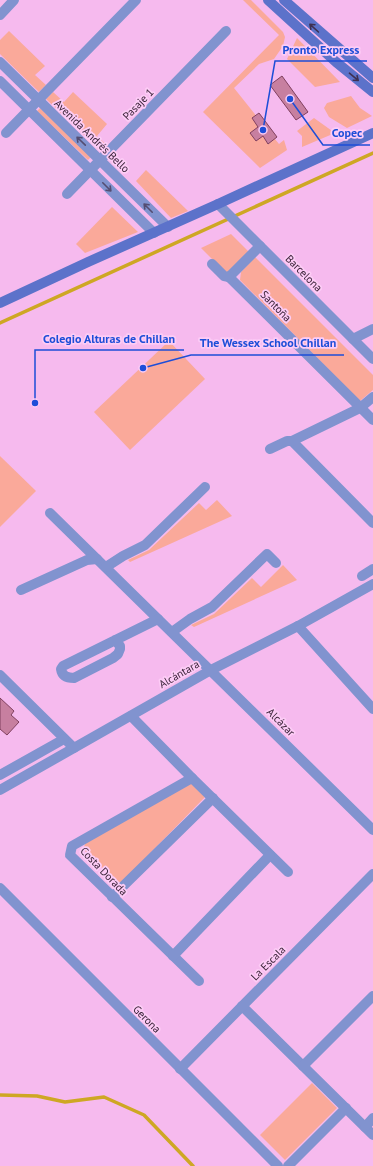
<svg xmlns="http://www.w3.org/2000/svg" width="373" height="1166" font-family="'PT Sans',sans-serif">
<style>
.green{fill:#faa99a}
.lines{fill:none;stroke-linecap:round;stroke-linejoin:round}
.stream{stroke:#cea724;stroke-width:3.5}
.building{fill:#c77fa0;stroke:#80405f}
.street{stroke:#8193cf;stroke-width:10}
.secondary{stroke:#5c72ca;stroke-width:10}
.oneway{stroke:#3e3052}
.oneway2{stroke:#544d72}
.labels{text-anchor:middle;stroke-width:3.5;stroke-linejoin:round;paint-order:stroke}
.street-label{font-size:11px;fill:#361f34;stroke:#fdccf6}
.leader{fill:none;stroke:#1d4ed8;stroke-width:1.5}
.callout-dot{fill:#1d4ed8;stroke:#fdccf6;stroke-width:1.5}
.callout-label{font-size:12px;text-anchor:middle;font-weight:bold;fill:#1d4ed8;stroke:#fdccf6;stroke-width:3.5;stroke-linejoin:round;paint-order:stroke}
</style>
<rect width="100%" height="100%" fill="#f6baee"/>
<g class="green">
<path d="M243,0h8l32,32 2,5 -2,9 -9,13 -15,5 -25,24 45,56 5,-4 3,10 -27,18 -57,-56 76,-77z"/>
<path d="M9,31l36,35 -10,9 11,10 -7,7 -39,-38v-14z"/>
<path d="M297,38l43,44 -25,5 -28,-28z"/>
<path d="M53,92l11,10 9,-10 34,32 -10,12 11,10 -6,6 -56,-53z"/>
<path d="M351,96l9,12 12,8 -25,12 -18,-11 -5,-9 3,-5z"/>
<path d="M40,108l51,49 -3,3 -51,-49z"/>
<path d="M314,118l21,15 -33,14v-11l-5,-5z"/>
<path d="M146,170l42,41 -17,7 -35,-37z"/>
<path d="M112,207l26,25 -53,21 -9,-9z"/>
<path d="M231,234l18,18 -22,22 -26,-26z"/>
<path d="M255,257l118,118v15l-13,11 -120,-121 1,-8z"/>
<path d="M169,341l36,38 -75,71 -36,-38z"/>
<path d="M0,456l36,35 -36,36z"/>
<path d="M217,500l15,16 -102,46 -2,-2 21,-10 50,-47 7,7z"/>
<path d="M283,565l14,15 -103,47 -3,-2 23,-11 38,-36 9,9z"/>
<path d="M193,782l13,14 -84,86h-6l-33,-33 3,-7z"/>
<path d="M312,1083l25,25 -52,52 -25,-25z"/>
</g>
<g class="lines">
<g class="stream">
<path d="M0,323l373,-170"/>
<path d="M0,1095l37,1 28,6 39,-5 40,18 49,51"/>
</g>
</g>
<g class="building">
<path d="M282,76l26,36 -12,8 -26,-35z"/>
<path d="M259,113l18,24 -9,7 -5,-8 -7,5 -6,-8 8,-6 -6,-9z"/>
<path d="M0,698l14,13 -3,4 8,7 -12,13 -7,-6z"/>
</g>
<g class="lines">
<g class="street">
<path d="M0,15l14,-15"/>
<path d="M0,62l168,165"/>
<path d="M0,81l154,152"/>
<path d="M6,133l130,-133"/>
<path d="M67,194l159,-163"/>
<path d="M218,204l155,155"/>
<path d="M260,246l-31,31 144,143"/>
<path d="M212,264l12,12 5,1"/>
<path d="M353,339l20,-10"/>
<path d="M292,441l81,82"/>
<path d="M270,449l17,-8h5l68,-33 13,-11"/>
<path d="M50,513l323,317"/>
<path d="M106,567l17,-11 22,-11 60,-58"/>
<path d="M362,576l11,-7"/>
<path d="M21,590l66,-30 10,-1"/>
<path d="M298,626l75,83"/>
<path d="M172,632l18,-13 22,-12 55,-53 9,9"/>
<path d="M115,640l5,6v3l-2,5 -5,4 -39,20c-7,0 -12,-2 -13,-9l2,-3 95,-47"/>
<path d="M0,675l74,73"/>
<path d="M131,716l61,62 96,94"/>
<path d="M0,775l64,-36"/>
<path d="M192,778l-120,68 -2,9 129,126"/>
<path d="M0,790l211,-120 87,-44 75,-42"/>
<path d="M0,888l278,278"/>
<path d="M112,897l101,-99"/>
<path d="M173,956l97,-101"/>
<path d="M242,1006l131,129"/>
<path d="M303,1066l70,-70"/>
<path d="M180,1069l193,-195"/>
<path d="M365,1127l8,-9"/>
<path d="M288,1166l58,-58"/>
</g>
<g class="secondary">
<path d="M268,0l68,62 37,30"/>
<path d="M284,0l89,78"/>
<path d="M0,303l88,-41 130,-58 155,-71"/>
</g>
</g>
<defs><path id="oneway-shaft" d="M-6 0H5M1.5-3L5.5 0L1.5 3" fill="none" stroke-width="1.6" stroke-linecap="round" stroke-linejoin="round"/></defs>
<g class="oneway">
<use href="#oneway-shaft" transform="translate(314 28) rotate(-138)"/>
<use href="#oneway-shaft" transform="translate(354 77) rotate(40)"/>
</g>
<g class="oneway2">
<use href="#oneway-shaft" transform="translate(81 141) rotate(-136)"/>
<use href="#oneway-shaft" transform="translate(107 187) rotate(45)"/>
<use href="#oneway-shaft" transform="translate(148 208) rotate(-135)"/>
</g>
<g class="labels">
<g class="street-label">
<text transform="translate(138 104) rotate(-46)" y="4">Pasaje 1</text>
<text transform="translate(92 136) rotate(44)" y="4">Avenida Andrés Bello</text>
<text transform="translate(304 273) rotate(45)" y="4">Barcelona</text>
<text transform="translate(276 306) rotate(45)" y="4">Santoña</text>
<text transform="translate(179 674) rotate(-30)" y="4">Alcántara</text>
<text transform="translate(281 722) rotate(45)" y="4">Alcázar</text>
<text transform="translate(104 871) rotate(46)" y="4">Costa Dorada</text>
<text transform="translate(268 963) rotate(-45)" y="4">La Escala</text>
<text transform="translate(147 1019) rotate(45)" y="4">Gerona</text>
</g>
</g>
<path class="leader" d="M263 130L275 61H367M290 99L323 145H370M35 403L35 350H184M143 368L191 355H344"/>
<g class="callout-dot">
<circle cx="263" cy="130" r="4"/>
<circle cx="290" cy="99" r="4"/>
<circle cx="35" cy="403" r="4"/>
<circle cx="143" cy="368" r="4"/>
</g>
<g class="callout-label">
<text x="321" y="54">Pronto Express</text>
<text x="347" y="137">Copec</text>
<text x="109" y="343">Colegio Alturas de Chillan</text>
<text x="268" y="347">The Wessex School Chillan</text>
</g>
</svg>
